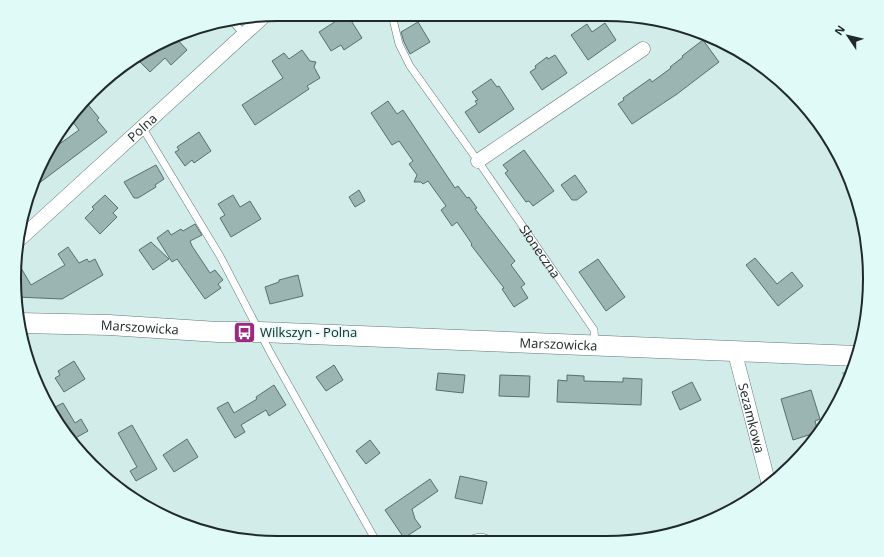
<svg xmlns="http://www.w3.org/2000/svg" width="884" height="557" font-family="'Open Sans',sans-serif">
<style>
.green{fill:#69c7c0}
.building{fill:#9bb5b2;stroke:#586f6d}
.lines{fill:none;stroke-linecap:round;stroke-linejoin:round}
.lane-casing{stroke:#607876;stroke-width:8}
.street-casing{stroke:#607876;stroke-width:15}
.secondary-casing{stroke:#607876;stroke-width:21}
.lane{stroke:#fff;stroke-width:7}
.street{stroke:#fff;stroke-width:14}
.secondary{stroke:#fff;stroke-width:20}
.labels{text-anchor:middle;stroke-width:3;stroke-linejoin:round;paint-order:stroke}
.street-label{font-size:13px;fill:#202a2a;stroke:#dffaf7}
.poi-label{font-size:13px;fill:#202a2a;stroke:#dffaf7;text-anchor:start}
.rim{fill:none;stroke:#202a2a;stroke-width:2}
</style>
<rect width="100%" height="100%" fill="#d2ecea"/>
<path class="green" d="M842,372h9l-5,15z"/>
<g class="building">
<path d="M347,14l15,24 -18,12 -3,-5 -10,6 -12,-19z"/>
<path d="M418,22l12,20 -20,12 -6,-12 -3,-10z"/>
<path d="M605,23l11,17 -28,20 -17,-25 16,-11 5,8z"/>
<path d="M175,37l12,13 -16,15 -6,-7 -15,14 -15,-15z"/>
<path d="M703,40l16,22 -42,32 -45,30 -14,-20 6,-4 -1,-2 27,-19 2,3 19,-14 -1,-1 13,-10 -1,-1z"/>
<path d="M302,50l8,11 6,1 -2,5 6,11 -13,8 2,3 -54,36 -13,-20 41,-27 -11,-17 12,-8 5,6z"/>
<path d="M555,55l12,18 -25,17 -12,-18 6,-4 -1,-2 12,-9 1,2z"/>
<path d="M491,79l6,8 2,-1 15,23 -35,24 -14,-21 12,-8 -2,-3 3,-1 -6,-8z"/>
<path d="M388,101l9,13 6,-4 52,78 3,-2 9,12 2,-1 8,11 -2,1 40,52 -4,4 14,19 -4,3 7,11 -14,9 -12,-18 2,-1 -33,-43 1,-1 -15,-22 -5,4 -11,-16 5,-4 -18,-25 -5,3 -2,-2h-7l3,-7 -8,-11 4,-3 -14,-20 -7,4 -21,-32z"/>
<path d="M86,102l13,16 -2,2 10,12 -77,58 21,-40 28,-20 -10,-13z"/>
<path d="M199,132l12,19 -17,12 -2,-3 -7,6 -10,-14 4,-2 -2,-3z"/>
<path d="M524,150l30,41 -21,15 -4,-5 -3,1 -21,-29 3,-2 -5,-6z"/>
<path d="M156,165l8,14 -9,6 1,2 -18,11h-4l-10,-16z"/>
<path d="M575,175l12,17 -10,8h-5l-11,-15z"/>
<path d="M359,190l6,11 -10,6 -6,-10z"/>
<path d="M105,195l13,13 -5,5 4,4 -17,17 -15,-16 9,-9 -2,-2z"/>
<path d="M233,195l7,12 10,-6 11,18 -30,18 -11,-19 5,-3 -7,-11z"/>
<path d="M195,224l7,11 -12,6 2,5 18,27 5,-3 8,10 -5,4 3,4 -16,11 -28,-40 -5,3 -15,-24 11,-8 3,5 10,-6 2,2z"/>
<path d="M151,242l18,17 -16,11 -14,-20z"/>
<path d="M68,247l11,16 8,-4 2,3 6,-3 8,16 -41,24 -45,-2 -3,-19 3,-17 14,24 34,-20 -7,-11z"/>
<path d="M755,258l22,26 15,-12 11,14 -25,20 -32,-41z"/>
<path d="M598,259l27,38 -19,14 -27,-39z"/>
<path d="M298,275l5,21 -33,8 -5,-17 14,-5v-2z"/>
<path d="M74,361l11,18 -21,13 -9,-14 5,-3 -2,-4z"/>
<path d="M334,365l9,15 -17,11 -10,-14z"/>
<path d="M438,373l27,2 -2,18 -27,-3z"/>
<path d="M500,375l30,1 -1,21 -30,-1z"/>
<path d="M567,375l17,1v5l39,1v-4l19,1 -1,26 -84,-3 1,-22 9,1z"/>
<path d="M692,382l9,18 -21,10 -8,-18z"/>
<path d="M274,385l12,20 -17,11 -3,-6 -25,15 4,7 -10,6 -18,-30 11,-6 6,11 23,-14 -1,-2z"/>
<path d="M811,390l9,29 -5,2 3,11 -25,8 -12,-41z"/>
<path d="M63,403l12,20 6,-4 7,12 -16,9 -14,-15 -7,-16z"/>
<path d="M132,425l25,44 -21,12 -6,-10 7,-4 -19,-34z"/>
<path d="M187,439l11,18 -24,15 -11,-17z"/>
<path d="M370,440l10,13 -14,11 -10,-13z"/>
<path d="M460,476l27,6 -5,22 -27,-6z"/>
<path d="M430,479l8,12 -26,18 3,10 6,8 -17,11 -19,-28z"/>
</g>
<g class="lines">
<defs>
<g id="lane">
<path id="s1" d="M392,15l7,29 11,22 68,95 116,169 1,15"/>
<path d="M233,22l11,12"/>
<path d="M142,127l78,129 50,96 106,189"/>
<path d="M467,542c8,-5 17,-7 24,0"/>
</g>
<g id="street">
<path d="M478,161l165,-112"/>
<path id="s2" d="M21,238l242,-221"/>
<path id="s3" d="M736,351v6l33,128"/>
</g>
<g id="secondary">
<path id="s4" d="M20,323l89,2 109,7h42l598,24"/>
</g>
</defs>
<use href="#lane" class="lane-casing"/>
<use href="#street" class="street-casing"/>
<use href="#secondary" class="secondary-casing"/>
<use href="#lane" class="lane"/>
<use href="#street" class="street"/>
<use href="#secondary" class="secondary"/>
</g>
<defs>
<symbol id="bus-square" viewBox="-11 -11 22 22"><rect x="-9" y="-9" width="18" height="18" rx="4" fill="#9d2882" stroke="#dffaf7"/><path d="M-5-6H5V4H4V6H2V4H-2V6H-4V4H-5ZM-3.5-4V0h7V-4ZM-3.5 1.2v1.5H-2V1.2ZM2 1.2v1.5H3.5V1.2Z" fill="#fff"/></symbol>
</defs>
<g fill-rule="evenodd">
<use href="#bus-square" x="232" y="320" width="25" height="25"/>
</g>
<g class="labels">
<g class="street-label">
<text dy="5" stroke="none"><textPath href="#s2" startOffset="164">Polna</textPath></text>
<text dy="5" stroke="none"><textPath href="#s1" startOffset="281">Słoneczna</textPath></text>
<text dy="5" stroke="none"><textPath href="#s4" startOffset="120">Marszowicka</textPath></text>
<text dy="5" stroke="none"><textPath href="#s4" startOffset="539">Marszowicka</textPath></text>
<text dy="5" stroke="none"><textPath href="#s3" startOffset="69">Sezamkowa</textPath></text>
</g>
<g class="poi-label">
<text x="260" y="337">Wilkszyn - Polna</text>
</g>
</g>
<path d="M0 0H884V557H0ZM278 21H606A257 257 0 0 1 863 278V279A257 257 0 0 1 606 536H278A257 257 0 0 1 21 279V278A257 257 0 0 1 278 21Z" fill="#dffaf7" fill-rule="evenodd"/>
<path class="rim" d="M278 21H606A257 257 0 0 1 863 278V279A257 257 0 0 1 606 536H278A257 257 0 0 1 21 279V278A257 257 0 0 1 278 21Z"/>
<g transform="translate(848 36) rotate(305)" stroke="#dffaf7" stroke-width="3" paint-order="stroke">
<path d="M0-3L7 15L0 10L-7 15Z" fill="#202a2a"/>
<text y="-6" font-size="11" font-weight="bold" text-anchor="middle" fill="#202a2a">N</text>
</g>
</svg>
